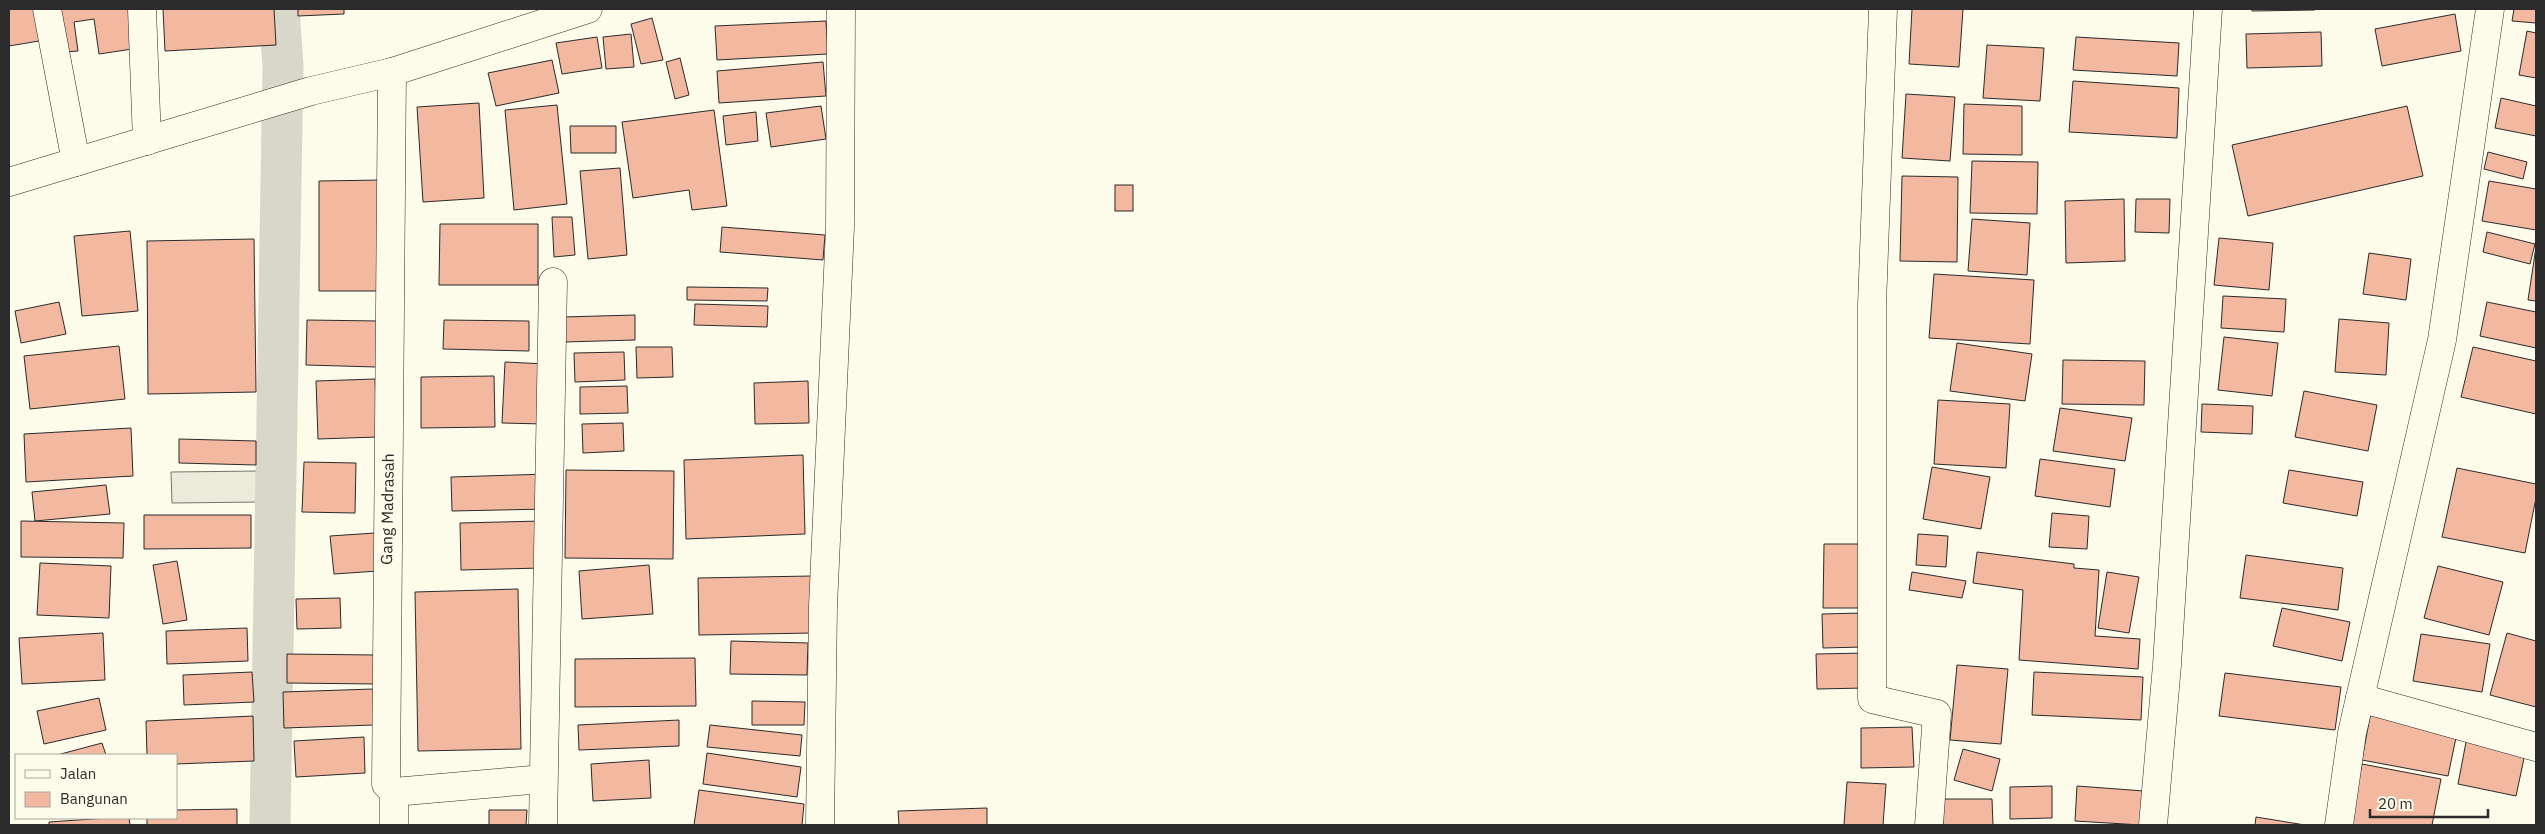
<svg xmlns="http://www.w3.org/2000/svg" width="2545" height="834" font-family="'IBM Plex Sans',sans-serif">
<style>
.green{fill:#ecebdb;stroke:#74746e}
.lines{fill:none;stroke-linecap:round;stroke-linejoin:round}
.canal{stroke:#d8d7c9;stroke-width:41}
.building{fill:#f2b8a0;stroke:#2b2b2b}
.street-casing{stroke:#2b2b2b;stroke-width:29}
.primary-casing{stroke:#2b2b2b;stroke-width:29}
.street{stroke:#fdfbea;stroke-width:28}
.primary{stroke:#fdfbea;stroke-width:28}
.labels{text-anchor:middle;stroke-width:4;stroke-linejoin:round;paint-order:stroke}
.street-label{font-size:16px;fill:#2b2b2b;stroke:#fdfbea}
</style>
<rect width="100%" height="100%" fill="#fdfbea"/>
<path class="green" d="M261,471v31l-89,1 -1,-31z"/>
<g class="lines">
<path class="canal" d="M270,825l13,-759 -4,-57"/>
</g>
<g class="building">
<path d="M9,9h30l6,31 -36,6z"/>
<path d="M58,9h76l5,39 -40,6 -5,-35 -20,3 4,29 -14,1z"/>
<path d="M163,9h111l2,36 -111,6z"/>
<path d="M298,9h46v5l-46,2z"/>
<path d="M1912,9h51l-4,58 -50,-3z"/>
<path d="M2252,9h63v1l-63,1z"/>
<path d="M2514,9h22v14l-24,-2z"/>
<path d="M2455,14l6,37 -79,15 -7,-37z"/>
<path d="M652,18l11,42 -22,4 -10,-40z"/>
<path d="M826,21l2,33 -111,6 -2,-34z"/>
<path d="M2527,31l9,2v45l-17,-3z"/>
<path d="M2321,32l1,34 -75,2 -1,-34z"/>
<path d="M631,34l3,33 -28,2 -3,-32z"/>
<path d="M597,37l5,31 -40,6 -6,-31z"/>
<path d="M2076,37l103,6 -2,33 -104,-6z"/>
<path d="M1987,45l57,3 -4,53 -57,-3z"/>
<path d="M680,58l9,37 -14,4 -9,-37z"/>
<path d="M552,60l7,33 -63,13 -8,-33z"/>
<path d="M823,62l3,34 -107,7 -2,-32z"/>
<path d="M2073,81l106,7 -2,50 -108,-6z"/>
<path d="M1906,94l49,3 -5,64 -48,-3z"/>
<path d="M2501,98l35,8v30l-41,-8z"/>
<path d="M479,103l5,95 -61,4 -6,-95z"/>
<path d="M1964,104l58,2v49l-59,-1z"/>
<path d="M557,105l10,99 -53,6 -9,-100z"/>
<path d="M821,106l5,33 -55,8 -5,-34z"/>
<path d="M2407,106l16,70 -175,40 -16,-71z"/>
<path d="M714,110l13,96 -35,4 -3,-20 -56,8 -11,-76z"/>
<path d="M756,112l2,29 -32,4 -3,-29z"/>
<path d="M570,126h46v27h-45z"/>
<path d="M2488,152l39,10 -4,17 -39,-10z"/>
<path d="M1972,161l66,1 -1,52 -67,-1z"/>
<path d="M620,168l7,87 -39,4 -8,-88z"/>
<path d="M1902,176l56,1 -1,85 -57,-1z"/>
<path d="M382,180v111h-63v-110z"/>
<path d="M2489,181l47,8v41l-54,-9z"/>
<rect x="1115" y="185" width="18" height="26"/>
<path d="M2124,199l1,62 -59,2 -1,-62z"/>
<path d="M2136,199h34l-1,34 -34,-1z"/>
<path d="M552,217h20l3,38 -21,2z"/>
<path d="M1972,219l58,4 -3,52 -59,-4z"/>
<path d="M440,224h98v61h-99z"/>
<path d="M722,227l103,8 -2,25 -103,-8z"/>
<path d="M130,231l8,80 -56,5 -8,-80z"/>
<path d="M2487,232l48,12 -5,20 -47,-12z"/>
<path d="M2219,238l54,5 -4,47 -55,-5z"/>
<path d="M254,239l2,153 -108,2 -1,-153z"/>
<path d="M2536,247v54l-8,-1z"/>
<path d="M2369,253l42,6 -5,41 -43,-6z"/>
<path d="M1934,274l100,6 -4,64 -101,-6z"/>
<path d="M687,287l81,1 -1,13 -80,-1z"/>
<path d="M2223,296l63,3 -2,33 -63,-4z"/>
<path d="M59,302l7,32 -45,9 -6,-32z"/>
<path d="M2487,302l49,10v36l-56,-12z"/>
<path d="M695,304l73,2 -1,21 -73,-2z"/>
<path d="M635,315v25l-71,2 -1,-25z"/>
<path d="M2339,319l50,4 -3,52 -51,-3z"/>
<path d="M307,320l71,1 -2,46 -70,-2z"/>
<path d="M444,320l85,1v30l-86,-2z"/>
<path d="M2224,337l54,6 -6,53 -54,-6z"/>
<path d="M1957,343l75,11 -7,47 -75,-10z"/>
<path d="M119,346l6,53 -95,10 -6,-53z"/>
<path d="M636,347h36l1,30 -36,1z"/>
<path d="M2473,347l63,14v53l-75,-17z"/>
<path d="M624,352l1,28 -50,2 -1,-29z"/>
<path d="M2063,360l82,1 -1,44 -82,-1z"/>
<path d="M505,362l41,2 -2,60 -42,-1z"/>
<path d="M494,376l1,51 -74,1v-51z"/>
<path d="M375,379l2,58 -59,2 -2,-58z"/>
<path d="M808,381l1,42 -54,1 -1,-41z"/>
<path d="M627,386l1,27 -48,1v-27z"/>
<path d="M2304,391l73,14 -9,46 -73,-14z"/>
<path d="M1938,400l72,4 -4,64 -72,-4z"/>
<path d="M2202,404l51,2 -1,28 -51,-2z"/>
<path d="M2060,408l72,10 -7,43 -72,-10z"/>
<path d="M623,423l1,28 -41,2 -1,-29z"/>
<path d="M131,428l2,48 -107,6 -2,-48z"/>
<path d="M179,439l77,2v24l-77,-2z"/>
<path d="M803,455l2,79 -119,5 -2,-79z"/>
<path d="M2040,459l75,10 -5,38 -75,-11z"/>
<path d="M304,462l52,1 -1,50 -53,-1z"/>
<path d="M1932,467l58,10 -9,52 -58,-10z"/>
<path d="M2457,468l79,16v14l-11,55 -83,-16z"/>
<path d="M566,470l108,1 -1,88 -108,-1z"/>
<path d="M2289,470l74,12 -6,34 -74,-13z"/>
<path d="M548,474v35l-96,2 -1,-34z"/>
<path d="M106,485l4,29 -75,7 -3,-29z"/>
<path d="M2052,513l37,3 -2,33 -38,-2z"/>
<path d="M144,515h107v33l-107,1z"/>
<path d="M21,521l103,2 -1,35 -102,-1z"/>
<path d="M542,521v47l-81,2 -1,-47z"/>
<path d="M375,533l3,38 -44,3 -4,-38z"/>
<path d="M1918,534l30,2 -2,31 -30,-2z"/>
<path d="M1824,544h44l-1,64h-44z"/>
<path d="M1977,552l97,12v4l25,2 -4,66 45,3 -2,30 -119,-9 4,-70 -50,-7z"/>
<path d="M2246,555l97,13 -5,42 -98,-12z"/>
<path d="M177,561l10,59 -24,4 -10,-59z"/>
<path d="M40,563l71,3 -2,52 -72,-3z"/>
<path d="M649,565l4,49 -71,5 -3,-48z"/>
<path d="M2438,566l65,16 -14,53 -65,-17z"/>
<path d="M1912,572l54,9 -4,17 -53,-8z"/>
<path d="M2107,572l32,5 -10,56 -31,-5z"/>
<path d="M812,576l1,57 -114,2 -1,-57z"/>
<path d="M518,589l3,160 -103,2 -3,-159z"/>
<path d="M340,598l1,30 -44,1 -1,-30z"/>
<path d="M2282,608l68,14 -8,39 -69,-15z"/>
<path d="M1862,613l1,34 -40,1 -1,-34z"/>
<path d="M247,628l1,33 -81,3 -1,-33z"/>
<path d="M103,633l2,47 -83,4 -3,-46z"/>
<path d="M2507,633l29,8v66l-46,-12z"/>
<path d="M2421,634l69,10 -8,48 -69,-11z"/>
<path d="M731,641l77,2 -1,32 -77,-1z"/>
<path d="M1865,653v35l-48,1 -1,-35z"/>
<path d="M287,654l89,1v29l-89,-1z"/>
<path d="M695,658l1,48 -121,1v-48z"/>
<path d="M1957,665l51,4 -7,75 -51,-4z"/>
<path d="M252,672l2,30 -70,3 -1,-30z"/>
<path d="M2034,672l109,5 -2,43 -109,-5z"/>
<path d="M2225,673l116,14 -6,43 -116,-14z"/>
<path d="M373,689l1,36 -90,3 -1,-36z"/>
<path d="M99,698l7,32 -62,14 -7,-33z"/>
<path d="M752,701l53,1 -1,23h-52z"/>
<path d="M2371,711l87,17 -10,48 -86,-16z"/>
<path d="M253,716l1,45 -78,3v-9h-29l-1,-34z"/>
<path d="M679,720v26l-100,4 -1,-25z"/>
<path d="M710,725l92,10 -2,21 -93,-9z"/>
<path d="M1912,727l2,40 -53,1v-40z"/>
<path d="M364,737l1,36 -69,4 -2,-36z"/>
<path d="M2467,737l59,12 -10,47 -58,-12z"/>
<path d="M102,743l4,12h-49z"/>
<path d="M1963,749l37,10 -8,32 -38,-11z"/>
<path d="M707,753l94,14 -4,30 -94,-13z"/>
<path d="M649,760l2,38 -58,3 -2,-37z"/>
<path d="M2362,764l79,15 -9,46h-82z"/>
<path d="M1847,782l39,2 -3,41h-39z"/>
<path d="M2052,786v32l-42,1v-32z"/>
<path d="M2077,786l67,5 -3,34 -66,-4z"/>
<path d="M699,790l105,14 -2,21h-108z"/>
<path d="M1943,799h49l1,26h-50z"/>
<path d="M987,808v17h-88l-1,-14z"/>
<path d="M237,809v16h-90v-7h29v-8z"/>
<path d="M489,810h38l-1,15h-37z"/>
<path d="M2256,817l49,8h-50z"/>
<path d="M107,818h22l1,7h-81v-3z"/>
</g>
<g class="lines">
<defs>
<g id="street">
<path d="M47,9l29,153"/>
<path d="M142,9l5,132"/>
<path d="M1883,9l-11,296v394l65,15 -8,111"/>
<path d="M392,72l-6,712 8,8 149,-13"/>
<path d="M2360,698l176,49"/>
<path d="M394,825v-33"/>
<path d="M543,825l10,-543"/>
<path d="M820,825l3,-218 17,-380 1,-218"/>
<path d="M2153,825l14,-160 41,-656"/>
<path d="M2339,825l13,-92 90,-393 48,-331"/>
</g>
<path id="primary" d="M9,182l302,-91 81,-19 196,-63"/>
</defs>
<use href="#street" class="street-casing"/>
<use href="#primary" class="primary-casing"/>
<use href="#street" class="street"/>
<use href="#primary" class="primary"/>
</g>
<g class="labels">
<g class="street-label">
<text transform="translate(387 509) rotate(-89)" y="6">Gang Madrasah</text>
</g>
</g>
<rect width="2545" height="834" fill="none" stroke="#2b2b2b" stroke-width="20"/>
<rect x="15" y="754" width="162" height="65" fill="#fdfbea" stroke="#a9a89e"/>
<rect x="25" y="770" width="25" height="8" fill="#fdfbea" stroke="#a9a89e"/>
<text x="60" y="779" font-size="15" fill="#2b2b2b">Jalan</text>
<rect x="25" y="792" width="25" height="15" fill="#f2b8a0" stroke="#a9a89e"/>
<text x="60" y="804" font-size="15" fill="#2b2b2b">Bangunan</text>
<path d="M2370 809v8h118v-8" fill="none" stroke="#2b2b2b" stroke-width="2.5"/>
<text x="2378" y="809" font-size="15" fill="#2b2b2b" stroke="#fdfbea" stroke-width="4" paint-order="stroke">20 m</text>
</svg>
